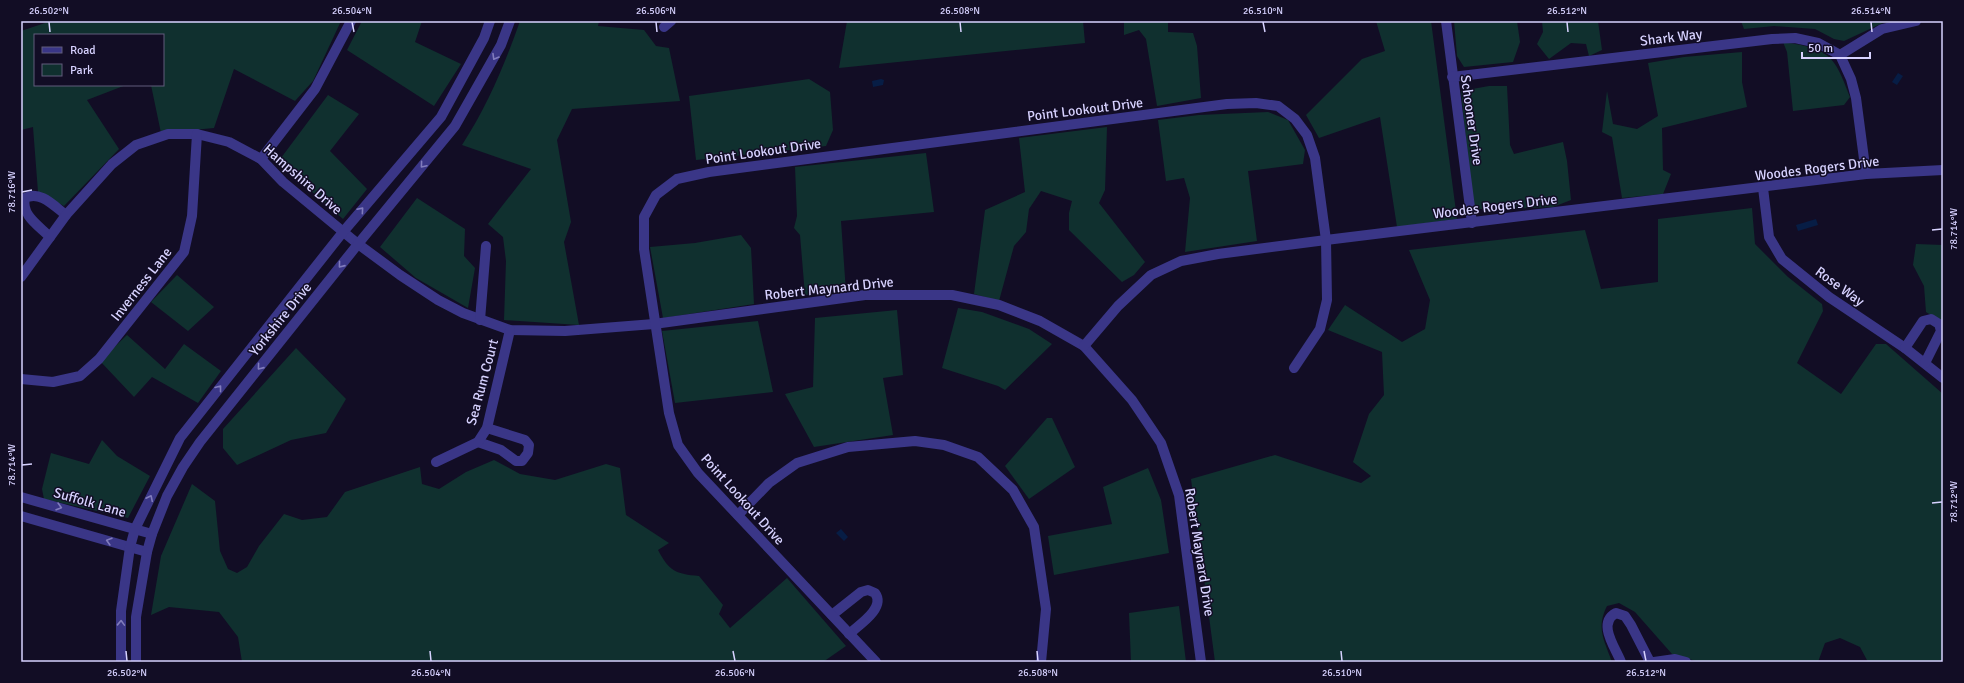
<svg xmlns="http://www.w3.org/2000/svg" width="1964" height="683" font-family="Signika,sans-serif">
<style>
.green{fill:#10302f}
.water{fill:#071d45}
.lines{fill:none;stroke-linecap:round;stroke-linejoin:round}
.minor{stroke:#3a3687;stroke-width:10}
.tertiary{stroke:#3a3687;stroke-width:10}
.oneway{stroke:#817cbd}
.ticks{fill:none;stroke:#d7d2ff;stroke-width:1.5}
.labels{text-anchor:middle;stroke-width:3;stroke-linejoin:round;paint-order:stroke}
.street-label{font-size:14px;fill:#d7d2ff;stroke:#120d25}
.neatline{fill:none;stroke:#d7d2ff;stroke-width:1.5}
.ticks-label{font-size:10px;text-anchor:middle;fill:#d7d2ff}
</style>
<rect width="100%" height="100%" fill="#120d25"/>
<g class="green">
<path d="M51,21h290l-28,60 -18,20 -61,-32 -20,59 -53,5 -10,-48h12v-50h-128v50h91l-39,15 32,49 -55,57 -26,-14 -5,-65 -12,3v-99z"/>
<path d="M362,21h60l-7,21 46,22 -27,42 -87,-56z"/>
<path d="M520,21h79l-1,5 46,4 12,16 13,2 11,53 -108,8 -15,31 14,82 -7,20 15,83 -75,-5 2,-59 -3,-24 -15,-13 43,-55 -69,-24c25,-38 43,-81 58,-124z"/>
<path d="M847,21h236l2,22 -246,25z"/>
<path d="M1124,21h44v11l25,1 4,13 4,52 -44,8 -11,-67 -7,-9 -15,5z"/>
<path d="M1376,21h55l26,198 -60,8 -17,-110 -61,21 -13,-23 56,-56 23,-8z"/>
<path d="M1454,21h63l3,21 -7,20 -49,5 -7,-11z"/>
<path d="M1542,21h56l4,29 -13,6 -3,-12 -15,-1 -22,16 -12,-15 6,-12z"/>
<path d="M1741,21h146l-43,20 -10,-2 -19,-10 -41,-3 -30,3z"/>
<path d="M1783,42c46,7 51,12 67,55l-6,8 -51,6 -6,-59z"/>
<path d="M1742,52v30l5,25 -85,21 1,42 8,4 -8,20 -41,4 -10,-61 -10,-5 5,-41 6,33 24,5 21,-13 -10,-53 36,-6z"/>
<path d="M809,79l21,13 3,38 -7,16 -130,14 -7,-64z"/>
<path d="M1489,86h18l3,59 4,9 49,-12 4,19 4,39 -18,7 -43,2h-37l-12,-118z"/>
<path d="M328,95l31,19 -29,37 37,38 -24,30 -65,-57z"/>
<path d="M1268,112l20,8 17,30 -2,14 -55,7 9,70 -72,11 5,-54 -6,-20 -18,3 -8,-61 41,-5z"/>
<path d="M1107,127l-2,63 -6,13 46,59 -11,13 -12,7 -53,-52v-17l3,-12 -31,-10 -12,18 -3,23 -12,14 -15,55 -25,-7 11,-84 40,-18 -6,-54z"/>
<path d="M926,153l8,59 -93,9 5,71 -41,3 -5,-60 -6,-7 3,-12 -2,-49z"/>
<path d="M417,198l48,31 -1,27 11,12 -7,40 -52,-30 -36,-31z"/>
<path d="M1752,208l3,36 33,33 34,27 1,7 -26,52 44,31 35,-50h10l57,50v268h-75l-8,-15 -20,-9 -15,5 -7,19h-119l-27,-8 -37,-42 -16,-9 -12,3c-11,22 -3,34 5,56h-397l-24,-183 84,-24 86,28 10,-7 -18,-14 16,-48 15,-19 -2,-43 -54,-22 17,-25 57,37 23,-13 5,-29 -21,-50 176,-20 16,59 57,-7v-63z"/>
<path d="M741,235l10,13 3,56 -91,14 -13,-71 45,-4z"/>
<path d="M1916,244l27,1v79l-4,-4 -13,-8 -2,-26 -11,-21z"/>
<path d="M177,275l37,32 -26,24 -37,-29z"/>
<path d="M958,308l24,4 47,17 23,15 -47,46 -7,-4 -56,-18z"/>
<path d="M897,310l6,65 -20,3 10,57 -79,12 -29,-53 28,-7 2,-69z"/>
<path d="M758,321l15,71 -98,11 -13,-72z"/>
<path d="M127,335l38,34 19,-25 37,27 -23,32 -46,-26 -18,20 -34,-36z"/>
<path d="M296,348l50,51 -20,34 -35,7 -54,25 -14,-17v-19z"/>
<path d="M1047,418h5l23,49 -46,32 -24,-33z"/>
<path d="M102,440l15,16 33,20 -22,42 -84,-19 -2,-10 9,-36 38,11z"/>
<path d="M494,460l26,14 35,6 51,-16 14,4 6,47 43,28 -11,7c11,21 18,24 41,26l24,29 -4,9 11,14 57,-50 59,68 -23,16h-581l-4,-25 -19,-25 -50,-5 -18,8 10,-59 31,-72 23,17 5,50 8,18 9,4 10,-6 12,-21 25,-32 18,6 25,-3 18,-25 75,-25 2,17 17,5 27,-17z"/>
<path d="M1148,468l13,32 8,53 -115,22 -6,-39 64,-12 -9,-37z"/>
<path d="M1179,606l7,56h-55l-2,-49z"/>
</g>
<g class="water">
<path d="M1898,73l5,3 -6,9 -5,-3z"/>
<path d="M881,79l3,1 -1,5 -10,2 -1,-6z"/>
<path d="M1816,219l2,6 -20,6 -2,-6z"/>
<path d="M841,529l7,8 -4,4 -8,-8z"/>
</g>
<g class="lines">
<g class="minor">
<path d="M1446,21l26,202"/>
<path d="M664,27l7,-6"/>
<path d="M1840,55l42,-26 34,-8"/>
<path d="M1452,77l320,-38 23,-1 23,5 22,12 11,24 5,19 10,76"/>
<path d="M261,159l54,-70 36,-68"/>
<path d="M1763,188l6,49 13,22 47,38 76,51 38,30"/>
<path d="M50,237c-12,-12 -29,-22 -25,-39 15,-8 29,8 41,17"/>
<path d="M21,277l45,-62 46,-51 24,-19 32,-11h29l32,8 32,17 22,23 75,62 42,31 38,25 25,13 47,17 55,1 89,-7 211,-29h87l47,10 41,16 44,25 48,54 29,43 18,52 22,167"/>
<path d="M480,320l6,-74"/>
<path d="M1084,346l34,-40 33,-31 30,-14 37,-7 108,-14 540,-66 77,-4"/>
<path d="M1905,348l18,-27 8,-2 8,5 2,7 -16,32"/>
<path d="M21,379l32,3 27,-6 19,-17 85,-107 8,-36 5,-82"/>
<path d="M478,442l23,8 15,11h6l6,-8 1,-8 -4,-5 -38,-12"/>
<path d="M436,462l42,-20 9,-14 23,-98"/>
<path d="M21,497l131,37"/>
<path d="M738,515l31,-32 28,-20 51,-16 67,-6 29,4 34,12 35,33 21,37 12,82 -5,53"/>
<path d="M21,516l126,36"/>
<path d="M832,615l29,-23 7,-2 7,3c11,15 -16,32 -26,41"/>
<path d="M876,662l-178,-189 -20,-28 -9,-32 -25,-164v-32l12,-22 21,-16 32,-7 518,-68 29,-1 22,3 17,13 12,16 8,23 11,82 1,60 -7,29 -26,39"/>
<path d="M1621,662c-6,-15 -24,-39 -5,-49l9,3 6,9 19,37"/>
<path d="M1654,662l21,-3 11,3"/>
</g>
<g class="tertiary">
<path d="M121,662v-51l9,-64 5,-18 45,-91 163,-206 98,-115 43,-79 6,-17"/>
<path d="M136,662v-45l11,-65 5,-18 15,-38 16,-29 17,-25 158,-198 97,-118 46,-81 9,-24"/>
</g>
</g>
<defs><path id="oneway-chevron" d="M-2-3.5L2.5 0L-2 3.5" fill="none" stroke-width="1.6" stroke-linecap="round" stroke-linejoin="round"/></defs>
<g class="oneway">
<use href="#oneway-chevron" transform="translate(495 57) rotate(120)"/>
<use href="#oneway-chevron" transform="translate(423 165) rotate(130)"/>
<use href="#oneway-chevron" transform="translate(361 210) rotate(-49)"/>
<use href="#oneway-chevron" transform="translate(341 265) rotate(129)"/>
<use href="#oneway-chevron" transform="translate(260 367) rotate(129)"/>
<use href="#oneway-chevron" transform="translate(219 388) rotate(-52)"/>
<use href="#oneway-chevron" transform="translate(150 498) rotate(-64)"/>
<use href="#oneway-chevron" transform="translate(59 507) rotate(16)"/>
<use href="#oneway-chevron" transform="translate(109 541) rotate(-164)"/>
<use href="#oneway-chevron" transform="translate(121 623) rotate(-88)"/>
</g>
<path class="ticks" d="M49,22l1,10M352,22l2,10M656,22l1,10M960,22l1,10M1263,22l2,10M1567,22l1,10M1871,22l1,10M22,192l10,-2M1932,230l10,-1M22,465l10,-1M1932,503l10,-1M126,651l1,10M430,651l1,10M733,651l2,10M1037,651l1,10M1341,651l1,10M1644,651l2,10"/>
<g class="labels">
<g class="street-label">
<text transform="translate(1671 37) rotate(-7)" y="5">Shark Way</text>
<text transform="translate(1085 109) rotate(-7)" y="5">Point Lookout Drive</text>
<text transform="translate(1472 120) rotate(82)" y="5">Schooner Drive</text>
<text transform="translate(763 151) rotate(-8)" y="5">Point Lookout Drive</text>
<text transform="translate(1817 168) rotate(-7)" y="5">Woodes Rogers Drive</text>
<text transform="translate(303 179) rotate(41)" y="5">Hampshire Drive</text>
<text transform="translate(1495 206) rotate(-7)" y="5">Woodes Rogers Drive</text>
<text transform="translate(141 284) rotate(-52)" y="5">Inverness Lane</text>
<text transform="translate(1840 286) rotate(36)" y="5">Rose Way</text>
<text transform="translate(829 288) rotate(-6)" y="5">Robert Maynard Drive</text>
<text transform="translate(280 319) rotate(-51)" y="5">Yorkshire Drive</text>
<text transform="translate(482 382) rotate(-75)" y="5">Sea Rum Court</text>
<text transform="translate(743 499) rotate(48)" y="5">Point Lookout Drive</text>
<text transform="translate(90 502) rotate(16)" y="5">Suffolk Lane</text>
<text transform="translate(1200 552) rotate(81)" y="5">Robert Maynard Drive</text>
</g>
</g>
<rect width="1964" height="683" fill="none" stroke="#120d25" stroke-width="44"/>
<rect x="34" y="34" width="130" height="52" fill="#120d25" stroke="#615c7c"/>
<rect x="42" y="47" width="20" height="6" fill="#3a3687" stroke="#615c7c"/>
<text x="70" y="54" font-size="12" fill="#d7d2ff">Road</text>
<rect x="42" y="64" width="20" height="12" fill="#10302f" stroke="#615c7c"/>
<text x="70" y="74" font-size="12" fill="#d7d2ff">Park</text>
<path d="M1802 52v6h68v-6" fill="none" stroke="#d7d2ff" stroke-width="2"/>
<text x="1808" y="52" font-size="12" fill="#d7d2ff" stroke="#120d25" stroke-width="3" paint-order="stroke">50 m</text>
<rect x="22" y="22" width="1920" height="639" class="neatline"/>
<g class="ticks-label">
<text x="49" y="14">26.502°N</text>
<text x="352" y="14">26.504°N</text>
<text x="656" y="14">26.506°N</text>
<text x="960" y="14">26.508°N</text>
<text x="1263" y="14">26.510°N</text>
<text x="1567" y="14">26.512°N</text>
<text x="1871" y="14">26.514°N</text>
<text transform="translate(11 192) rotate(-90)" y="4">78.716°W</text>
<text transform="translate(1953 229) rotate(-90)" y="4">78.714°W</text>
<text transform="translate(11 465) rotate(-90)" y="4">78.714°W</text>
<text transform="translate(1953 502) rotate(-90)" y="4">78.712°W</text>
<text x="127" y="676">26.502°N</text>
<text x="431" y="676">26.504°N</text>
<text x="735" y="676">26.506°N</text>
<text x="1038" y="676">26.508°N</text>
<text x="1342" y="676">26.510°N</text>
<text x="1646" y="676">26.512°N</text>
</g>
</svg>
